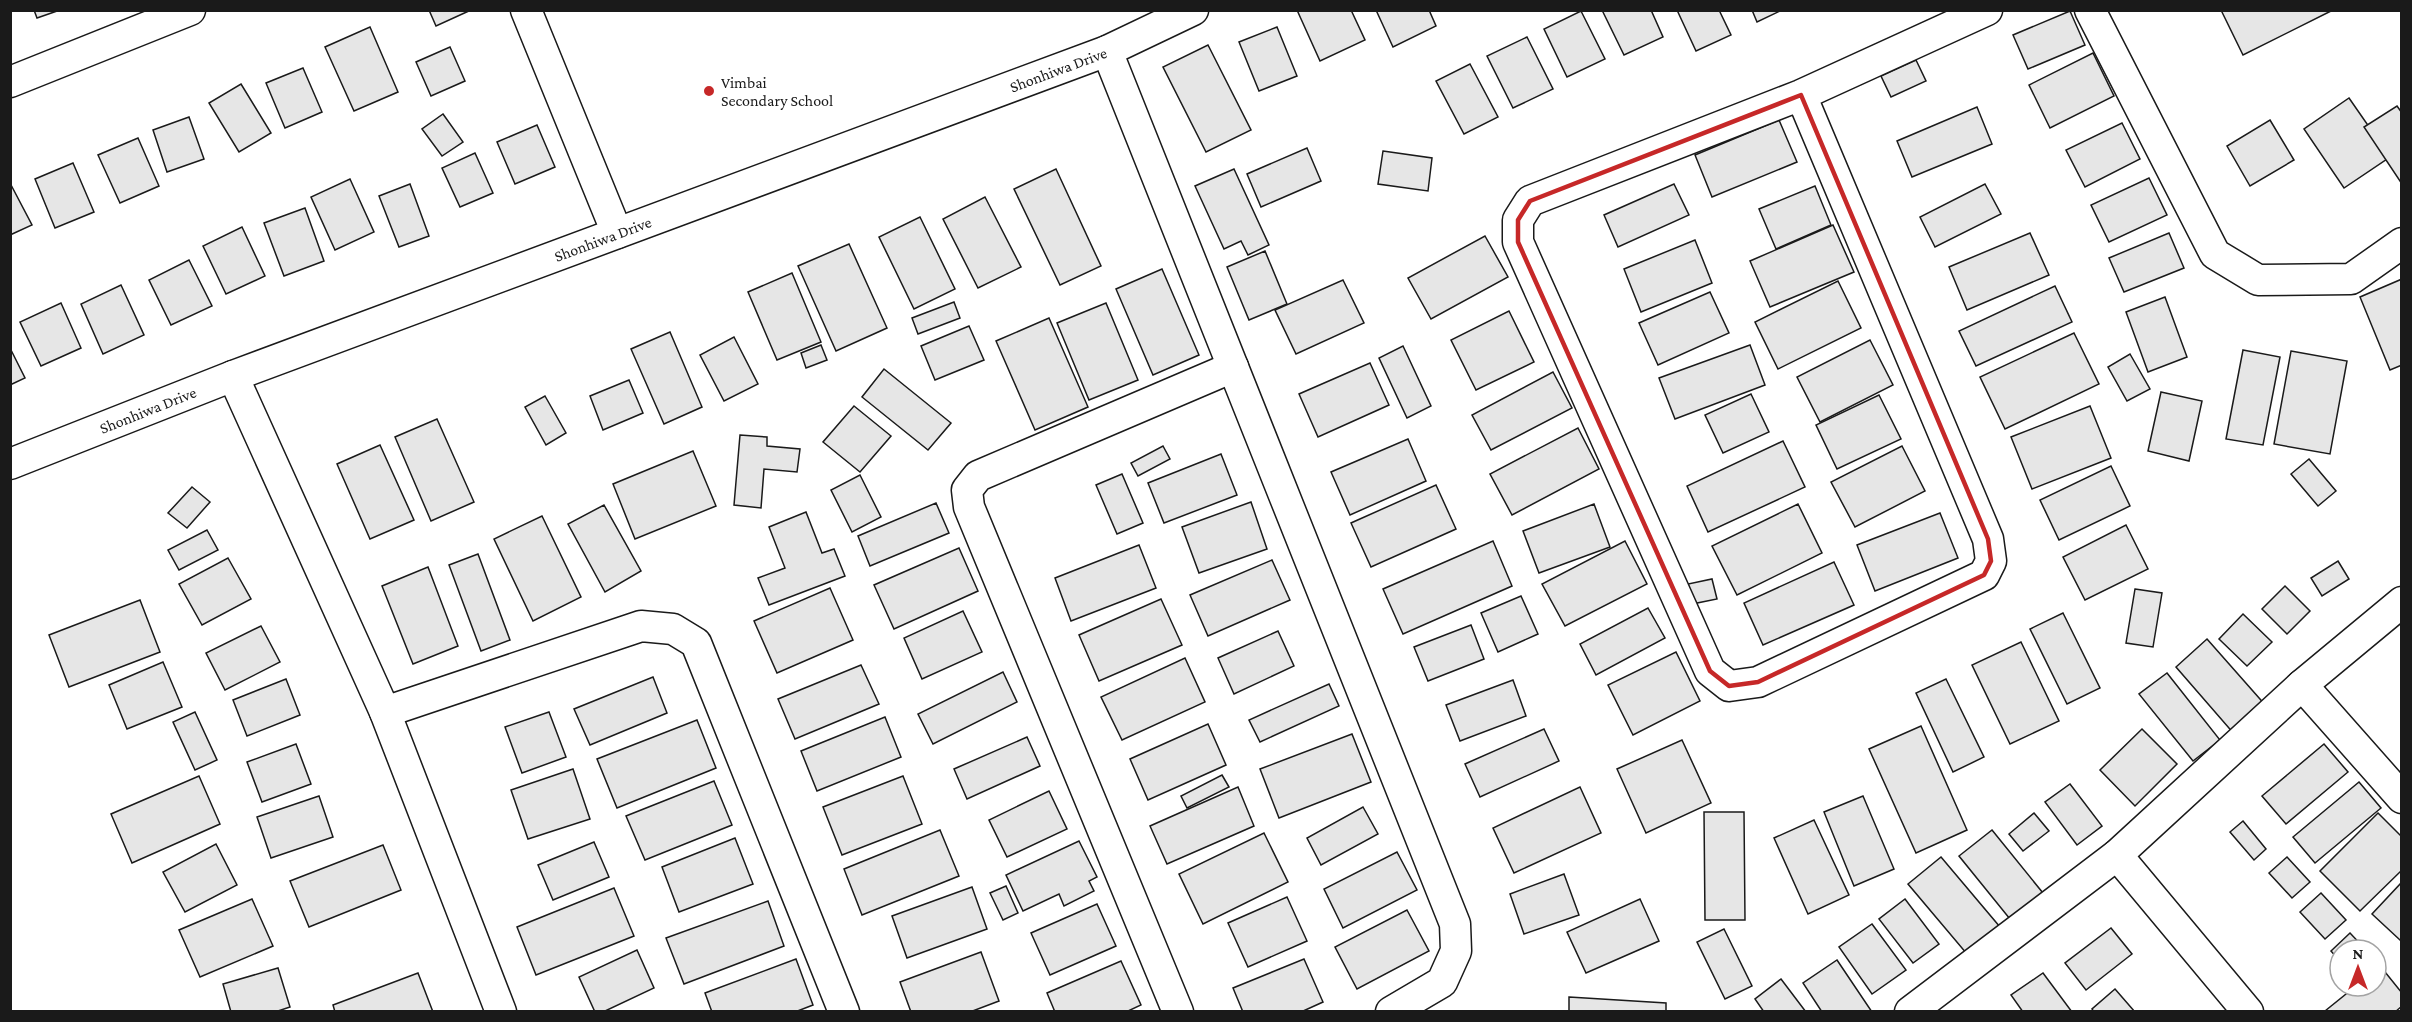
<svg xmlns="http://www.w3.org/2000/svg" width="2412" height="1022" font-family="'Crimson Pro',serif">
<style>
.building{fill:#e6e6e6;stroke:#1a1a1a;stroke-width:1.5}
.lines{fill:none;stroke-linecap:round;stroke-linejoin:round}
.street-casing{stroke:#1a1a1a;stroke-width:33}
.street{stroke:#fff;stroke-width:30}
.marked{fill:none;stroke:#c62828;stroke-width:4.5;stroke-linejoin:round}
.poi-dot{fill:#c62828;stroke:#fff;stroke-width:2}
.labels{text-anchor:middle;stroke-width:4.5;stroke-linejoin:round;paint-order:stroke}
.street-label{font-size:16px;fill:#1a1a1a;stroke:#fff}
.poi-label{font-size:16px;fill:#1a1a1a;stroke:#fff;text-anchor:start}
</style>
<rect width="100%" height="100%" fill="#fff"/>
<g class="building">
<path d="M34,10h26l-23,8z"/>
<path d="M429,10h42l-35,16z"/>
<path d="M1297,10h54l14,30 -45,21z"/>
<path d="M1376,10h53l7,16 -43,21z"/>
<path d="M1602,10h49l12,27 -39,18z"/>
<path d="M1677,10h42l12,25 -35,16z"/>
<path d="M1752,10h30l-25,12z"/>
<path d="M2221,10h112l-90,45z"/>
<path d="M1581,11l24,48 -38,18 -23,-48z"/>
<path d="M2070,11l15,34 -57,24 -15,-34z"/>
<path d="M370,27l28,65 -44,19 -29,-64z"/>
<path d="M1277,27l20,49 -38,15 -20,-49z"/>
<path d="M1527,37l26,52 -40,19 -26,-52z"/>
<path d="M1208,45l43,85 -45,22 -43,-85z"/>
<path d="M450,47l15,34 -34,15 -15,-34z"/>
<path d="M2093,53l21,43 -64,32 -21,-43z"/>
<path d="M1916,60l10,21 -35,16 -10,-21z"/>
<path d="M1470,64l28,53 -34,17 -28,-53z"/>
<path d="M303,68l19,44 -37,16 -19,-45z"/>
<path d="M241,84l30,49 -32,19 -30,-49z"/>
<path d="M2349,98l41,59 -46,31 -40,-59z"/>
<path d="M2397,106l5,7v71l-38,-57z"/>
<path d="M1977,107l15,37 -80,33 -15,-36z"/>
<path d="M443,114l20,28 -21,14 -20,-27z"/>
<path d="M189,117l15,42 -37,13 -14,-42z"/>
<path d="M1779,120l18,42 -85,35 -17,-42z"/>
<path d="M2270,120l24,40 -44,26 -23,-40z"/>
<path d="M2122,123l18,36 -55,28 -19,-37z"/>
<path d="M537,125l18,42 -40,17 -18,-42z"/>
<path d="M138,138l21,48 -39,17 -22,-48z"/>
<path d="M1307,148l14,33 -60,26 -14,-33z"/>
<path d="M1383,151l49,7 -4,33 -50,-7z"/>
<path d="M475,153l18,40 -33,14 -18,-39z"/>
<path d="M73,163l21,49 -39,16 -20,-49z"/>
<path d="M1056,169l45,97 -41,19 -46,-96z"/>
<path d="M1234,169l35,76 -21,10 -7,-14 -17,8 -29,-63z"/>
<path d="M2149,178l18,37 -58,27 -18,-37z"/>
<path d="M350,179l24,53 -39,18 -24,-53z"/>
<path d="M10,183l22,42 -22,10z"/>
<path d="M410,184l19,52 -30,11 -20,-51z"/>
<path d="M1674,184l15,31 -71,32 -14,-32z"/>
<path d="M1985,184l16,30 -66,33 -15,-30z"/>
<path d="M1815,186l16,39 -55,24 -17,-40z"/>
<path d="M985,197l36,70 -43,21 -35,-69z"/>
<path d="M305,208l19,53 -40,15 -20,-53z"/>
<path d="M920,217l35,72 -41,20 -35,-72z"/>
<path d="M1833,225l21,47 -84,35 -20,-46z"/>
<path d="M242,227l23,49 -39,18 -23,-48z"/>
<path d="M2030,233l19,42 -82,35 -18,-43z"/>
<path d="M2169,233l15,35 -60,24 -15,-34z"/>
<path d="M1485,236l23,41 -77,42 -23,-41z"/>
<path d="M1695,240l17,43 -71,29 -17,-43z"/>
<path d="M849,244l38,84 -51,23 -38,-85z"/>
<path d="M1265,251l22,53 -38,16 -22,-53z"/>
<path d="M189,260l23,46 -41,19 -22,-45z"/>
<path d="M1162,269l37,86 -46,20 -37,-86z"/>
<path d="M792,273l29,69 -44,18 -29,-68z"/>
<path d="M2402,279v86l-12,5 -30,-73z"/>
<path d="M1343,280l21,43 -68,31 -21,-44z"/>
<path d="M1838,281l23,47 -83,41 -23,-47z"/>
<path d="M121,285l23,50 -41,19 -22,-50z"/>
<path d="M2055,286l17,36 -96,44 -17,-35z"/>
<path d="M1710,292l19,41 -71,32 -19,-42z"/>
<path d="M2165,297l22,60 -39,15 -22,-60z"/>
<path d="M954,302l6,16 -42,16 -6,-16z"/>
<path d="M61,303l20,45 -40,18 -21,-44z"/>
<path d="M1106,303l32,77 -49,20 -32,-77z"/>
<path d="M1509,311l25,51 -58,28 -25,-50z"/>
<path d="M1049,318l39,89 -53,23 -39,-89z"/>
<path d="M969,326l15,34 -49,20 -14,-34z"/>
<path d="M670,332l32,75 -38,17 -33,-75z"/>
<path d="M2074,333l25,51 -94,45 -25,-52z"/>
<path d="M734,337l24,47 -34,17 -24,-46z"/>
<path d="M1870,340l23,45 -73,37 -23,-45z"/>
<path d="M821,345l6,15 -21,8 -5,-15z"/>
<path d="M1750,345l15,40 -90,34 -16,-41z"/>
<path d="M1403,346l28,60 -24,12 -28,-60z"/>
<path d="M10,348l15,30 -15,7z"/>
<path d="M2243,350l37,7 -17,88 -37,-6z"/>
<path d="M2291,351l56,10 -17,93 -56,-10z"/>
<path d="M2130,354l20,35 -23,12 -19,-34z"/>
<path d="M1370,363l19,42 -71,32 -19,-43z"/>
<path d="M884,369l67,54 -23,27 -66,-53z"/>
<path d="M1553,372l19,36 -81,42 -19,-35z"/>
<path d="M629,380l14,33 -40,17 -13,-34z"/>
<path d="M2161,392l41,9 -13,60 -41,-10z"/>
<path d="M1751,394l18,38 -46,21 -18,-38z"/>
<path d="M1879,395l22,44 -64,30 -21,-44z"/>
<path d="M545,396l21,37 -20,12 -21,-38z"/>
<path d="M854,406l37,30 -31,36 -37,-30z"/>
<path d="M2090,406l21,52 -79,31 -21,-52z"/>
<path d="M437,419l37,83 -43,19 -36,-84z"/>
<path d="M1578,428l21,41 -87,46 -22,-41z"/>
<path d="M740,435l27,2v9l33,3 -3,23 -33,-3 -3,39 -27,-3z"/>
<path d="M1408,439l18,42 -76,34 -19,-43z"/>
<path d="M1783,441l22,46 -97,45 -21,-46z"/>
<path d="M380,445l34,75 -44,19 -33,-75z"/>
<path d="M1163,446l7,13 -32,17 -7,-13z"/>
<path d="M1902,446l23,45 -70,36 -24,-45z"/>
<path d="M693,451l23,55 -81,33 -22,-55z"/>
<path d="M1221,454l16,41 -73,28 -16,-40z"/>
<path d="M2309,459l27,32 -18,15 -27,-32z"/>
<path d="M2111,466l19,40 -71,34 -19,-40z"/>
<path d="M1122,474l21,49 -26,11 -21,-49z"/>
<path d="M860,475l21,42 -29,15 -21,-42z"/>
<path d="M1436,485l20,44 -85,38 -20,-44z"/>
<path d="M192,487l18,15 -23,26 -19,-15z"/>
<path d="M1251,502l16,47 -68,24 -17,-46z"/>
<path d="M936,503l13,30 -79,33 -12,-30z"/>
<path d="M1594,504l16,43 -71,26 -16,-42z"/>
<path d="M1798,504l24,49 -85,42 -25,-49z"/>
<path d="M604,505l37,66 -36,21 -37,-68z"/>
<path d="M806,512l16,41 12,-4 11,27 -76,29 -11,-27 27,-10 -16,-41z"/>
<path d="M1940,513l18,45 -83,33 -18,-46z"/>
<path d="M542,516l39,81 -48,24 -39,-82z"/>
<path d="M2126,525l22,44 -63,31 -22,-43z"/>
<path d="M207,530l11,20 -39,20 -11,-20z"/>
<path d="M1493,541l19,45 -109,48 -20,-45z"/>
<path d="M1625,541l22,43 -82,42 -23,-42z"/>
<path d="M1139,545l17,43 -85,33 -16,-43z"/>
<path d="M959,548l19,43 -84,38 -20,-44z"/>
<path d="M478,554l32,86 -29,11 -32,-86z"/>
<path d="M228,558l23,41 -49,26 -23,-41z"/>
<path d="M1272,560l18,40 -82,36 -18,-41z"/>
<path d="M2338,561l11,18 -27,17 -11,-18z"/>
<path d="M1834,562l20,43 -91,40 -19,-42z"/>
<path d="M428,567l30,79 -45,18 -31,-78z"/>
<path d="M1712,579l5,20 -25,5 -4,-20z"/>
<path d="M2285,586l25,25 -23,23 -25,-25z"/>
<path d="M830,588l23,52 -76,33 -23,-52z"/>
<path d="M2135,589l27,4 -9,54 -27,-4z"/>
<path d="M1521,596l17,38 -40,18 -17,-39z"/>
<path d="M1161,599l21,46 -83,36 -20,-46z"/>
<path d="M140,600l20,52 -91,35 -20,-52z"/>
<path d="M1648,608l17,30 -69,37 -16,-31z"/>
<path d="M963,611l19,41 -60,27 -18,-41z"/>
<path d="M2063,613l37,75 -33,16 -37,-75z"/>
<path d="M2243,614l29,28 -25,24 -28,-27z"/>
<path d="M1471,625l13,34 -56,22 -14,-34z"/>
<path d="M261,626l19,36 -55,28 -19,-37z"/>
<path d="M1278,631l16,35 -60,28 -16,-36z"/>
<path d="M2207,639l60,68 -32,28 -59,-68z"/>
<path d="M2021,642l38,79 -49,23 -38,-79z"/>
<path d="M1676,652l24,49 -67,34 -25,-50z"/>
<path d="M1185,658l20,44 -83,38 -21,-43z"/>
<path d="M163,662l19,45 -55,22 -18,-44z"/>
<path d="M861,665l18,39 -84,35 -17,-40z"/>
<path d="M1003,672l14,30 -84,42 -15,-30z"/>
<path d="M2167,673l53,67 -27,21 -54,-67z"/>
<path d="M653,677l14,36 -77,32 -16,-36z"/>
<path d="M286,679l14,36 -53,21 -14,-36z"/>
<path d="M1946,679l38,78 -31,15 -37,-79z"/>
<path d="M1513,680l13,36 -66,25 -14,-36z"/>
<path d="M1329,684l10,22 -79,36 -11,-22z"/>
<path d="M195,712l22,48 -22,10 -22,-48z"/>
<path d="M549,712l17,45 -44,16 -17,-46z"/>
<path d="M885,717l16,40 -84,34 -16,-40z"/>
<path d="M697,720l19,48 -99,40 -20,-49z"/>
<path d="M1208,724l18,41 -78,35 -18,-41z"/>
<path d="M1921,726l46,104 -51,23 -47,-104z"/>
<path d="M1544,729l15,32 -79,36 -15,-33z"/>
<path d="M2142,729l35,35 -42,42 -35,-36z"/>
<path d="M1352,734l19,48 -92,36 -19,-49z"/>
<path d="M1027,737l13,29 -73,33 -13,-30z"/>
<path d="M1682,740l29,63 -65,30 -29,-64z"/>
<path d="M296,744l15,40 -49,18 -15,-40z"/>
<path d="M2324,744l24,28 -62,52 -24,-28z"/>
<path d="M573,769l17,50 -62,20 -17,-49z"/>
<path d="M1222,775l7,12 -42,21 -6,-12z"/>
<path d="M199,776l21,48 -88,39 -21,-49z"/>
<path d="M903,776l19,48 -80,31 -19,-48z"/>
<path d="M714,781l18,44 -87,35 -19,-44z"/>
<path d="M2359,782l22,26 -66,55 -22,-26z"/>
<path d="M2070,784l32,42 -25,19 -32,-43z"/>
<path d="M1238,787l16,39 -87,38 -17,-38z"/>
<path d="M1580,787l21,46 -87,40 -21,-45z"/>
<path d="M1049,791l18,38 -60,28 -18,-37z"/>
<path d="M319,796l14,41 -62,21 -14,-41z"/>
<path d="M1863,796l31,73 -40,17 -30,-74z"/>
<path d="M1363,807l15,27 -57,31 -14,-27z"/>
<path d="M1704,812h40l1,108h-40z"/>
<path d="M2034,813l15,18 -26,20 -14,-17z"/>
<path d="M2378,813l24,24v33l-42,41 -40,-40z"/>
<path d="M1814,820l35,75 -41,19 -34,-76z"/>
<path d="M2243,821l23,28 -12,11 -24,-28z"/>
<path d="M940,830l19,46 -97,39 -18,-46z"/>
<path d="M1992,830l55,68 -33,26 -55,-68z"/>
<path d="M1264,833l24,49 -85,42 -24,-50z"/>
<path d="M735,838l18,46 -74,28 -17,-45z"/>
<path d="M1079,841l18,36 -8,4 5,10 -30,15 -5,-12 -36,17 -17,-36z"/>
<path d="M594,842l15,35 -56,23 -15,-35z"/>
<path d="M216,844l21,41 -52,27 -22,-40z"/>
<path d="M383,845l18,45 -92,37 -19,-46z"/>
<path d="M1397,852l20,38 -74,38 -19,-39z"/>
<path d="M1941,857l59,70 -33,27 -59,-70z"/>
<path d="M2287,857l23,25 -18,16 -23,-25z"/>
<path d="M1564,874l15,41 -55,19 -14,-40z"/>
<path d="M2402,882v56l-2,2 -28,-26z"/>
<path d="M1006,886l12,27 -15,7 -13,-27z"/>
<path d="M972,887l15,42 -80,29 -15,-42z"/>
<path d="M614,888l20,48 -98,39 -19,-48z"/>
<path d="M2321,893l25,27 -21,19 -25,-27z"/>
<path d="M1287,897l20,44 -59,26 -20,-44z"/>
<path d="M252,899l21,47 -73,31 -21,-47z"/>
<path d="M1640,899l19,42 -73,32 -19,-41z"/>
<path d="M1905,899l34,45 -26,19 -34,-44z"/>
<path d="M768,901l16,45 -100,38 -18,-46z"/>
<path d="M1097,904l19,42 -66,29 -19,-42z"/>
<path d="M1407,910l22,41 -72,38 -22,-42z"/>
<path d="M1872,924l34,46 -34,24 -33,-47z"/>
<path d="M2111,928l21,26 -46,36 -21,-27z"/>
<path d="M1724,929l28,57 -27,13 -28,-57z"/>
<path d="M2350,933l16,17h-26v11l-9,-10z"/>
<path d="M637,950l17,38 -51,24h-8l-16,-35z"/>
<path d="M981,952l18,49 -29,11h-59l-11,-30z"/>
<path d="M796,959l17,46 -18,7h-83l-7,-19z"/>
<path d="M1304,959l19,43 -22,10h-58l-10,-24z"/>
<path d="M1837,960l35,52h-50l-19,-29z"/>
<path d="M1121,961l20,44 -15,7h-71l-8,-19z"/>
<path d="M2381,967l21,26v13l-7,6 -70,-1 31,-25h20v-15z"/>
<path d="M278,968l12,39 -15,5h-44l-8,-28z"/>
<path d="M418,973l15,39h-98l-2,-7z"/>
<path d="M2043,973l29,39h-49l-12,-17z"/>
<path d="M1781,979l25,33h-42l-9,-13z"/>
<path d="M2115,989l20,23h-41l-2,-3z"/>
<path d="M1569,997l97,6v9h-97z"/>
</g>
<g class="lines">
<defs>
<g id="street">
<path d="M526,10l91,223"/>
<path d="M2090,10l125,244 43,26 93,-1 51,-36"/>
<path d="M1107,51l348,873 1,27 -14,31 -51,30"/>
<path d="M10,82l180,-72"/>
<path d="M1801,95l187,444 3,22 -7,14 -226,107 -29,4 -19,-15 -192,-429v-22l12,-19 271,-106 186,-85"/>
<path d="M233,376l152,336 116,300"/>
<path id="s1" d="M10,464l223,-88 874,-325 86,-41"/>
<path d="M2302,685l100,113"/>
<path d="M385,712l256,-86 32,3 23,14 148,369"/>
<path d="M2117,855l131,157"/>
<path d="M1178,1012l-209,-505 -2,-17 11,-14 255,-109"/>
<path d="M1910,1012l207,-157 185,-170 100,-83"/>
</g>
</defs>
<use href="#street" class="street-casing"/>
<use href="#street" class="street"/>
</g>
<path class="marked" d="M1801,95l187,444 3,22 -7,14 -226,107 -29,4 -19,-15 -192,-429v-22l12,-19z"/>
<circle class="poi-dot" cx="709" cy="91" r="6"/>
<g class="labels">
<g class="street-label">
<text dy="6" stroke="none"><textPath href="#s1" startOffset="1120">Shonhiwa Drive</textPath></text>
<text dy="6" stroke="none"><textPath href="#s1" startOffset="634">Shonhiwa Drive</textPath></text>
<text dy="6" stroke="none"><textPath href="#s1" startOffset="148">Shonhiwa Drive</textPath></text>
</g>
<g class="poi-label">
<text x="721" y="88">Vimbai<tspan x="721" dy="18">Secondary School</tspan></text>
</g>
</g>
<rect width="2412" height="1022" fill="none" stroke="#1a1a1a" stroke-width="24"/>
<g transform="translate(2358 968)"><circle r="28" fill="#ffffff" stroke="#a3a3a3" stroke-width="1.5"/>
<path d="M0-4.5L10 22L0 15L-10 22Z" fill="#c62828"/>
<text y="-9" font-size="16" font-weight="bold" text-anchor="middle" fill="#1a1a1a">N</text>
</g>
</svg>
